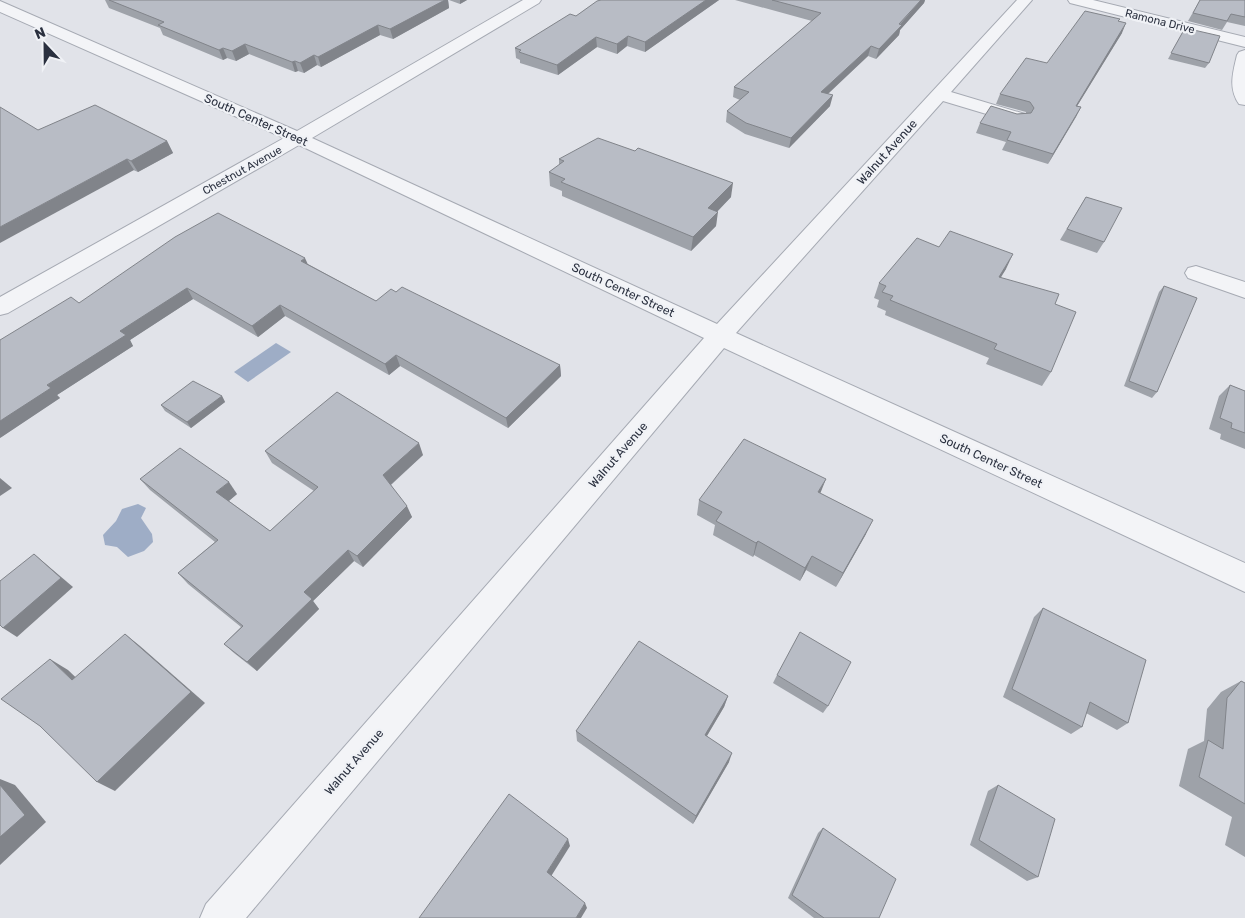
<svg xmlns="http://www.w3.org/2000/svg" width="1245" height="918" font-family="Rubik,sans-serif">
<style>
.water{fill:#9eadc6}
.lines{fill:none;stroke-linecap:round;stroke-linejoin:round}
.minor-casing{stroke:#a6aab3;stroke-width:2}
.minor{fill:#f3f4f7;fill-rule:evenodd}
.wall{fill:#9ea2a9}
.shaded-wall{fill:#81848a}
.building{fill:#b8bcc5;stroke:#81848a}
.labels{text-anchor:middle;stroke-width:4.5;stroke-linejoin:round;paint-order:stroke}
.far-street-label{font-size:11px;fill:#2a303f;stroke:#f0f2f6}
.street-label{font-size:12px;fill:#2a303f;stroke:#f0f2f6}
</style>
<rect width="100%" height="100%" fill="#e1e3e9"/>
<g class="water">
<path d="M276,343l15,9 -43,30 -14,-10z"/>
<path d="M138,504l8,4 -5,10 11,16 1,8 -9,9 -16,6 -11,-10 -12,-2 -2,-10 13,-14 6,-12z"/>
</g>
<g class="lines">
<defs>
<g id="minor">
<path d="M523,0h18l-2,3 -227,135 405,186 300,-324h15l-81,92 74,22 3,4 -3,4 -6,1 -6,-1 -70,-21 -207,232 509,230v29l-521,-244 -478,570h-46l6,-14 498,-566 -405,-193 -291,168 -8,2v-18l284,-159 -284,-126v-11l297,130z"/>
<path d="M1068,0h25l152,37v10l-175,-44z"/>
<path d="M1245,50v55l-6,-1c-11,-16 -6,-32 -2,-49l2,-3z"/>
<path d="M1196,266l49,16v16l-57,-20 -3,-5 3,-5z"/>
</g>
</defs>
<use href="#minor" class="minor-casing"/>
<use href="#minor" class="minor"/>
</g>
<g class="wall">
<path d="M105,0h343l1,8 -56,31 -13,-4 -59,32 -4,-2 -13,8 -6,-2 -3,1 -46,-18 -13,7 -9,-3 -4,2 -60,-25 -3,-7 -51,-20z"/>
<path d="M449,0h18l-7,4z"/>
<path d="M601,0h118l-74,52 -18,-6 -10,8 -20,-7 -39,28 -38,-12v-3l-4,-2 -1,-10 61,-32z"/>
<path d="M735,0h190l-1,3 -24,27 -1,5 -23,24 -8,-3 -40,38 2,12 -41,42 -44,-14 -19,-12 1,-11 13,-11 -7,-3 1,-10 78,-66z"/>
<path d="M1200,0h45v26l-18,-4 -5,8 -34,-9z"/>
<path d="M1119,21l3,12 -45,73 4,1 -33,57 -46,-14 4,-8 -30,-9 4,-10 37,-9 9,-1v-1l-30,-8 4,-10z"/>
<path d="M1185,28l24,35 -4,5 -37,-9z"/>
<path d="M38,130l129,11 6,12 -35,19z"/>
<path d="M559,159l172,38 -14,15 -1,14 -25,25 -129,-55v-5l-12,-5 -1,-14 10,-7z"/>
<path d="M1086,197l18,45 -7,11 -37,-13z"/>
<path d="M939,247l67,22 -6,8 55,27 -4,68 -9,14 -56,-22 3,-6 -104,-43 1,-4 -9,-4 2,-7 -5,-2 5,-15z"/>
<path d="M308,264l68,37 20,-9 164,73 1,11 -53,52 -108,-62 -11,9 -104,-59 -27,21 -65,-38 -63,41 3,6 -76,49 3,3 -60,40 79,-135z"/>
<path d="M1164,286l-7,106 -5,6 -28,-12 35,-94z"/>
<path d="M1230,385l15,6v58l-25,-10 1,-5 -12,-5 10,-33z"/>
<path d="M222,396l3,6 -34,26 -26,-17 -4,-6z"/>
<path d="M265,451l158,4 -32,30 21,32 -49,50 -9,-6 -41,40 6,8 -62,62 -23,-18 -10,-9 17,-17 -53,-43 -10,-11 37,-31 -65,-52 -10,-11 97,15 -8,7 41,30 44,-40 -42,-28z"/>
<path d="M821,494l45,40 -30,53 -30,-17 -6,11 -46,-26 -1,2 -40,-22 2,-10 -18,-10 2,-15z"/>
<path d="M1043,608l85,115 -11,7 -31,-17 -4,14 -11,7 -68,-37 31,-80z"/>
<path d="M777,675l51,31 -5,7 -50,-30z"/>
<path d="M1241,681l4,2v174l-20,-12 7,-28 -53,-31 9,-37 16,-8 3,-32 14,-17z"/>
<path d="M728,696l-4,11 -17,29 22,26 -36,62 -116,-83 -1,-10z"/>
<path d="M998,785l40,92 -11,4 -57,-36 18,-54z"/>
<path d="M823,828l56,90h-65l-26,-20 30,-65z"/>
</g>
<g class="shaded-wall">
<path d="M445,0h3l1,8 -56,31 -3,-10z"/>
<path d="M460,0h7l-7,4z"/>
<path d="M706,0h13l-74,52v-10z"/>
<path d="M921,0h4l-1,3 -24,27 -1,5 -23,24 3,-10z"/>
<path d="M1126,23l-4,10 -51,83 5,-10z"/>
<path d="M378,25l2,10 -59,32 -3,-10z"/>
<path d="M628,36l-1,10 -10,8v-10z"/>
<path d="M596,37l1,10 -39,28 -1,-10z"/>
<path d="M245,44l4,10 -13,7 -4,-10z"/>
<path d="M871,46l-3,10 -49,46 2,-10z"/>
<path d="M223,48l4,10 -4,2 -4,-10z"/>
<path d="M314,55l3,10 -13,8 -4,-10z"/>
<path d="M295,61l3,10 -3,1 -3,-10z"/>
<path d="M833,95l-3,11 -41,42 2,-10z"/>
<path d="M1081,107l-5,10 -28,47 5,-10z"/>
<path d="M167,141l6,12 -35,19 -7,-11z"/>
<path d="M127,159l7,11 -134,73v-16z"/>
<path d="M733,183l-2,14 -24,25 1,-14z"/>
<path d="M718,212l-2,14 -25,25 2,-14z"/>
<path d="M1013,254l-7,15 -14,23 7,-15z"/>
<path d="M305,258l5,11 -9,-8z"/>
<path d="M187,288l6,11 -63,41 3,6 -76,49 3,3 -60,40v-17l120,-90z"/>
<path d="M280,305l5,11 -27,21 -6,-11z"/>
<path d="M396,355l4,11 -11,9 -4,-11z"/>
<path d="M560,365l1,11 -53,52 -2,-10z"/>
<path d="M222,396l3,6 -34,26 -4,-6z"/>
<path d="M419,443l4,12 -35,32 -5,-12z"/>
<path d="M0,478l12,10 -12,8z"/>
<path d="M826,479l-6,15 -2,-2z"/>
<path d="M229,482l8,12 -12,10 -9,-12z"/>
<path d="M407,506l5,11 -49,50 -6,-11z"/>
<path d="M873,520l-7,14 -30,53 7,-14z"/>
<path d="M758,541l-4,14 -1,2 3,-14z"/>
<path d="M348,550l6,11 -41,40 6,8 -62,62 -10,-9 57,-70z"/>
<path d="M34,554l39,33 -56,50 -14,-9z"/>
<path d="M812,556l-6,14 -6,11 5,-13z"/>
<path d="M125,634l15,12 65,57 -90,88 -18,-9z"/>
<path d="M50,659l18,11 22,21 -18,-11z"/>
<path d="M728,696l-4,11 -22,37 3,-9z"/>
<path d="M732,753l-3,9 -36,62 3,-8z"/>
<path d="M0,779l15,6 31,37 -46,43z"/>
<path d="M568,839l2,7 -20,32 -3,-6z"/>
<path d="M585,903l2,5 -6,10h-5z"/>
</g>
<g class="building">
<path d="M109,0h336l-55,29 -12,-4 -60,32 -4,-2 -14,8 -5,-2 -3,1 -47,-18 -13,7 -9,-3 -4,2 -61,-25 6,-3z"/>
<path d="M601,0h105l-61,42 -17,-6 -11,8 -21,-7 -39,28 -38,-13 2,-2 -6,-2 55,-34 6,2 21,-15z"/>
<path d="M772,0h149l-22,24 3,1 -23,24 -8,-3 -50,46 12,3 -42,43 -45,-15 -19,-12 22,-19 -15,-5 87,-74z"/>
<path d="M1200,0h45v17l-14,-3 -4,7 -34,-8z"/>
<path d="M1085,11l35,8 -2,2 8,2 -50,83 5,1 -28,47 -46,-14 4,-8 -31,-9 11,-17 26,8 14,-1 3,-5 -4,-6 -30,-8 26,-36 21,5z"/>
<path d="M1185,28l35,8 -11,27 -38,-10z"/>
<path d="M95,105l72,36 -36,20 -4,-2 -127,68v-120l38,23z"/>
<path d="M598,138l37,13 3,-3 95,35 -25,25 10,4 -25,25 -132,-55 4,-3 -16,-7 15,-11 -5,-2z"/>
<path d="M1086,197l36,11 -18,34 -37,-13z"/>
<path d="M218,213l87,45 -4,3 75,40 15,-12 5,3 6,-5 158,78 -54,53 -110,-63 -11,9 -105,-59 -28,21 -65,-38 -67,43 6,4 -79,50 4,3 -51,33v-81l71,-43 8,6 96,-66z"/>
<path d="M950,231l63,23 -14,23 60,17 -4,10 21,8 -25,60 -57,-23 3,-5 -107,-44 3,-4 -11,-4 4,-6 -7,-3 38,-45 22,9z"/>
<path d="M1164,286l33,12 -40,94 -28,-11z"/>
<path d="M193,381l29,15 -35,26 -26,-17z"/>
<path d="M1230,385l15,6v42l-14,-5 1,-5 -12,-5z"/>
<path d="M337,392l82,51 -36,32 24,31 -50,50 -9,-6 -44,42 8,7 -65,63 -23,-18 19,-18 -65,-53 40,-33 -78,-61 40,-31 49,34 -13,10 54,39 48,-44 -53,-36z"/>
<path d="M744,439l82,40 -8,13 55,28 -30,53 -31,-17 -7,12 -47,-27 -2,2 -40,-22 6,-9 -23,-12z"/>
<path d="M34,554l27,24 -58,50 -3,-3v-44z"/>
<path d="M1043,608l103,52 -18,63 -38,-21 -8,25 -70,-38z"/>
<path d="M800,632l51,30 -23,44 -51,-31z"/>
<path d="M125,634l66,58 -94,90 -57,-56 -39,-27 49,-40 22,21z"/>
<path d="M639,641l89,55 -23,39 27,18 -36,63 -120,-85z"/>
<path d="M1241,681l4,2v121l-46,-27 9,-37 15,9 4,-51z"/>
<path d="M0,785l25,30 -25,22z"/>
<path d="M998,785l57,34 -17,58 -59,-37z"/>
<path d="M509,794l59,45 -21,33 38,31 -9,15h-157z"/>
<path d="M823,828l73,51 -17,39h-55l-32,-23z"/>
</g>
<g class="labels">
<g class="far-street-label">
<text transform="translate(1160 21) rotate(14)" y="4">Ramona Drive</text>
<text transform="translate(242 170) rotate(-29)" y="4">Chestnut Avenue</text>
</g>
<g class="street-label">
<text transform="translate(256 120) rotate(24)" y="4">South Center Street</text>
<text transform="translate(887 152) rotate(-48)" y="4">Walnut Avenue</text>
<text transform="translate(623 290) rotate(25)" y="4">South Center Street</text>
<text transform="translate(618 455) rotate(-49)" y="4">Walnut Avenue</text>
<text transform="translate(991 461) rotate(25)" y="4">South Center Street</text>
<text transform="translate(354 762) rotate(-49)" y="4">Walnut Avenue</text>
</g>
</g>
<g transform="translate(45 45) rotate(338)" stroke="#f0f2f6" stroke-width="4" paint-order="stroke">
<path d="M0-4L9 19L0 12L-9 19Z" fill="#2a303f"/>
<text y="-8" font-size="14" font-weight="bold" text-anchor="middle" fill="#2a303f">N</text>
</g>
</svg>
